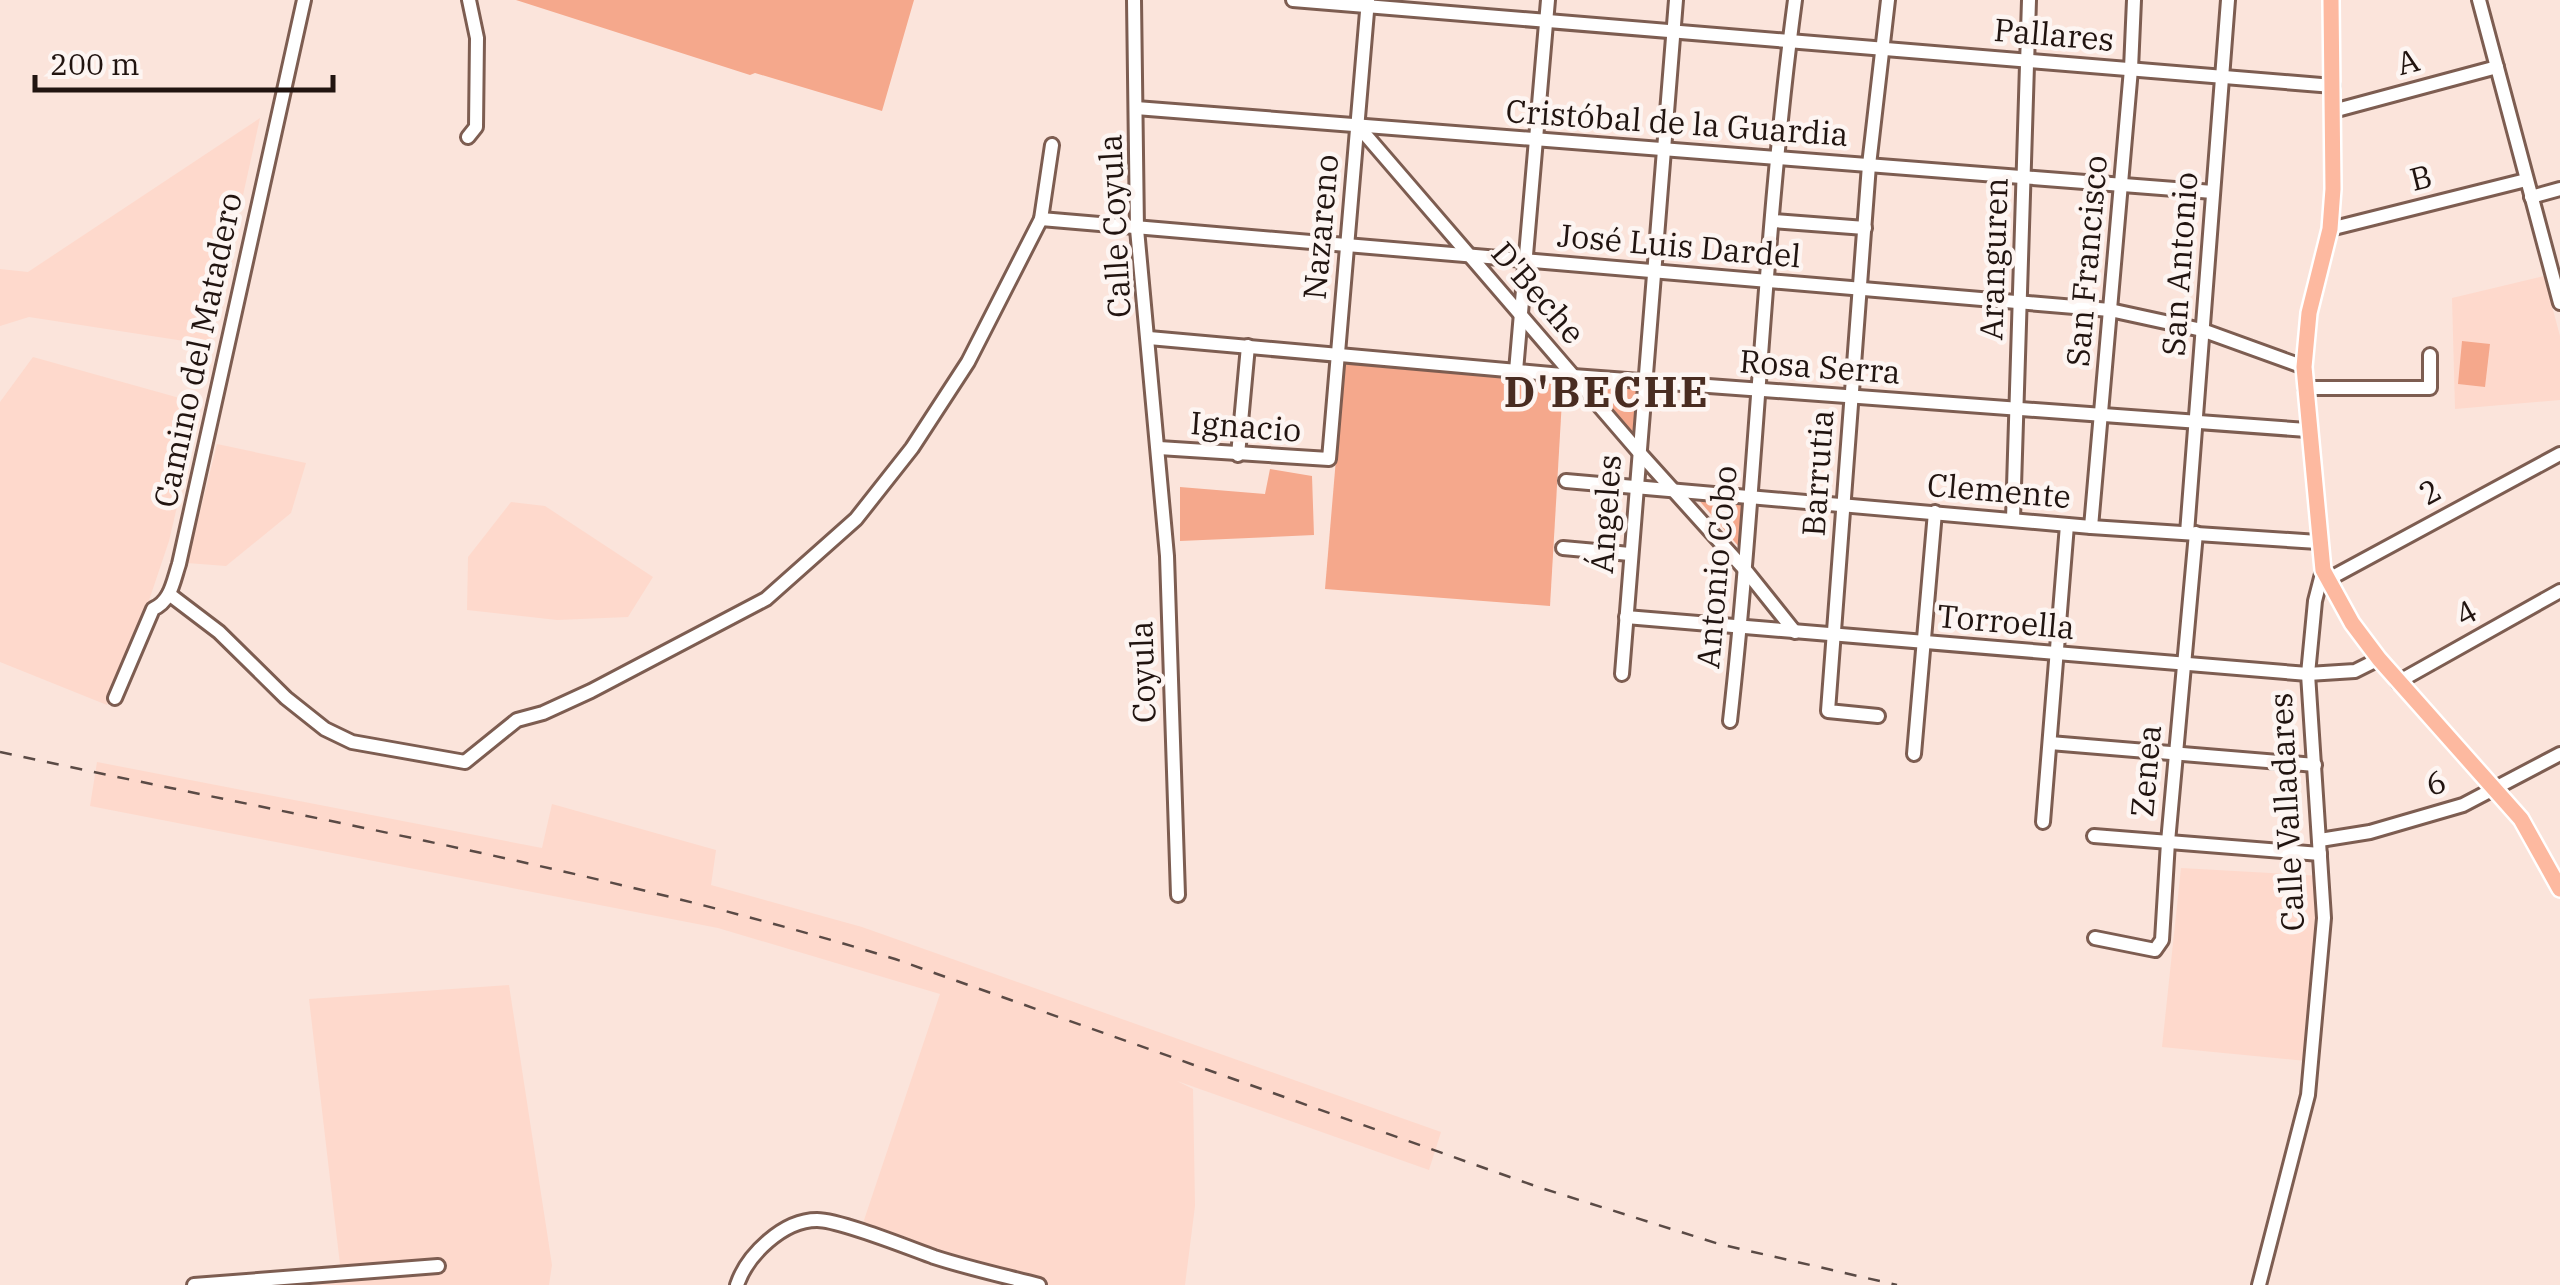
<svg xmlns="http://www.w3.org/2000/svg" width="2560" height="1285" font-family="'IBM Plex Serif',serif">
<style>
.built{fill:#fed9cc}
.green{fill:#f5a88c}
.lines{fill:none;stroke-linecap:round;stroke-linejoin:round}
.minor-casing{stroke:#7d5d51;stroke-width:18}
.major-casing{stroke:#fff;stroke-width:20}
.minor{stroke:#fff;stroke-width:12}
.major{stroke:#fdb9a0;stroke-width:15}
.rail{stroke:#5a4a45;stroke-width:2.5;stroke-dasharray:12 12;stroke-linecap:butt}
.labels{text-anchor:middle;stroke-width:9;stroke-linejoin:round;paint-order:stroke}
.street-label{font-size:32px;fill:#211410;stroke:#fdf5f2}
.district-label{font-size:42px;font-weight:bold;letter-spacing:2.5px;fill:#492c21;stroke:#fdf5f2}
</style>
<rect width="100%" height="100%" fill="#fbe4db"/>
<g class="built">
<path d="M260,118l-50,227 -181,-28 -29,9v-57l28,3z"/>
<path d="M2544,276l16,60v64l-105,9 -3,-111z"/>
<path d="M33,357l168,47 -32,137 -40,119 -22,45 -107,-43v-260z"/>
<path d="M217,444l89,19 -15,50 -65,53 -39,-3z"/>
<path d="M511,502l34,4 108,71 -25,40 -71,3 -90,-10 1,-53z"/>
<path d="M97,762l445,86 10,-44 164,46 -5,35 151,42 579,205 -12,38 -252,-89 16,8 2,117 -10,79h-146l-179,-53 80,-238 -222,-66 -628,-122z"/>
<path d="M2181,868l142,8 -17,185 -144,-14z"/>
<path d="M509,985l43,280 -3,20h-355l147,-12 -32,-274z"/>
</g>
<g class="green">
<path d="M516,0h398l-32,111 -127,-38 -5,2z"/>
<path d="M2462,341l28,3 -5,43 -27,-3z"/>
<path d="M1344,364l219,19 -13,223 -225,-17z"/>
<path d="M1581,379l60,5 -5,54z"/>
<path d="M1270,469l42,7 2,59 -134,6v-54l85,7z"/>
<path d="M1697,498l46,2 -3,48z"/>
</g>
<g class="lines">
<defs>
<g id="minor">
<path d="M1134,0l3,229 30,327 11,339"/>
<path d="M1293,0l1040,86"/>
<path d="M2479,0l81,303"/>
<path d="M1136,108l1077,84"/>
<path d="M2333,111l164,-44"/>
<path d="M1358,126l280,325 109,121 48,60"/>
<path d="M468,137l8,-10 1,-89 -8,-38"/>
<path d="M2531,197l29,-8"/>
<path d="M1041,219l1069,91 92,20 102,37"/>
<path d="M1773,221l92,7"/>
<path d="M2330,229l196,-49"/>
<path d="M1149,338l424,38 734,54"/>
<path d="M1516,371l32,-371"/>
<path d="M2305,388h125v-33"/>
<path d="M1159,448l170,11 39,-459"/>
<path d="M1238,455l10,-109"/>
<path d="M1566,481l525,46 227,15"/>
<path d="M2013,519l16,-519"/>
<path d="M2091,527l40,-458 3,-69"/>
<path d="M2187,533l41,-533"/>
<path d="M1563,548l67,6"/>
<path d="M2327,580l233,-126"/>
<path d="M169,594l50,38 67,66 39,31 27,13 113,20 52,-42 26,-7 48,-22 175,-92 90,-80 56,-71 56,-86 73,-143 11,-74"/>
<path d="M1626,617l682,57 47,-3 24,-12"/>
<path d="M1622,674l54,-674"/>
<path d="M2398,682l162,-91"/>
<path d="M115,698l38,-89c18,-8 20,-27 26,-45l125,-564"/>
<path d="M1878,716l-50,-5 41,-546 19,-165"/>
<path d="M1730,721c27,-240 33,-482 65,-721"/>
<path d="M2050,743l265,22"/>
<path d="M1914,754l21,-242"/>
<path d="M2043,822l24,-297"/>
<path d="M2094,836l226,18"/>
<path d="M2320,840l50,-8 93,-27 97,-51"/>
<path d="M2095,938l60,12 7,-10 6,-98 28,-309"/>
<path d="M194,1285l244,-19"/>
<path d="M737,1285c10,-30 46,-65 80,-65 23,0 92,28 117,37 34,11 70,19 105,28"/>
<path d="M2259,1285l49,-190 16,-177 -16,-244 7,-73 8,-31"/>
</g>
<path id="major" d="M2331,0l2,189 -3,40 -21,84 -5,54 19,203 29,53 27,36 142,160 39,70"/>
</defs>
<use href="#minor" class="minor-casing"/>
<use href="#major" class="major-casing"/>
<use href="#minor" class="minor"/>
<use href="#major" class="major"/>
<path class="rail" d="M0,752c299,65 602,117 895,207l643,228 181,57 178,41"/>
</g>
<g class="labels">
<g class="street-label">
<text transform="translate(2054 35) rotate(5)" y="11">Pallares</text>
<text transform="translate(2408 62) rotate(-15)" y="11">A</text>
<text transform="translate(1677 123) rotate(4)" y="11">Cristóbal de la Guardia</text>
<text transform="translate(2421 178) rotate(-14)" y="11">B</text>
<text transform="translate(1115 226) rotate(-93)" y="11">Calle Coyula</text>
<text transform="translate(1321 227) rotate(-85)" y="11">Nazareno</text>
<text transform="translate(1679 246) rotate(5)" y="11">José Luis Dardel</text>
<text transform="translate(1994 259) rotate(-88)" y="11">Aranguren</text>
<text transform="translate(2087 261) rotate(-85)" y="11">San Francisco</text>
<text transform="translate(2180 264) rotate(-86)" y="11">San Antonio</text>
<text transform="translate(1538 293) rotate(49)" y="11">D'Beche</text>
<text transform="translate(198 350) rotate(-78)" y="11">Camino del Matadero</text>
<text transform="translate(1820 367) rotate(4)" y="11">Rosa Serra</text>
<text transform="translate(1246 427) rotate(4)" y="11">Ignacio</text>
<text transform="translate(1818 473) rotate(-86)" y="11">Barrutia</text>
<text transform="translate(1999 491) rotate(5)" y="11">Clemente</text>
<text transform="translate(2430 492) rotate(-29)" y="11">2</text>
<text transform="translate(1606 514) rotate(-86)" y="11">Ángeles</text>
<text transform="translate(1717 567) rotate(-85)" y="11">Antonio Cobo</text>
<text transform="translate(2466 613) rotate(-29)" y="11">4</text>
<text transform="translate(2006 622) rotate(5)" y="11">Torroella</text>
<text transform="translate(1143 672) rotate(-92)" y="11">Coyula</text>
<text transform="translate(2146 771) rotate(-85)" y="11">Zenea</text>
<text transform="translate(2436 783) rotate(-17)" y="11">6</text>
<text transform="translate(2287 812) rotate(-93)" y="11">Calle Valladares</text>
</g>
<g class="district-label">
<text x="1607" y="407">D'BECHE</text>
</g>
</g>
<path d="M35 75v15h298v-15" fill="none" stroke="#211410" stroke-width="5"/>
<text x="50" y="75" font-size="30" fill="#211410" stroke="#fdf5f2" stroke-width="8" paint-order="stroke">200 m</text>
</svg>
